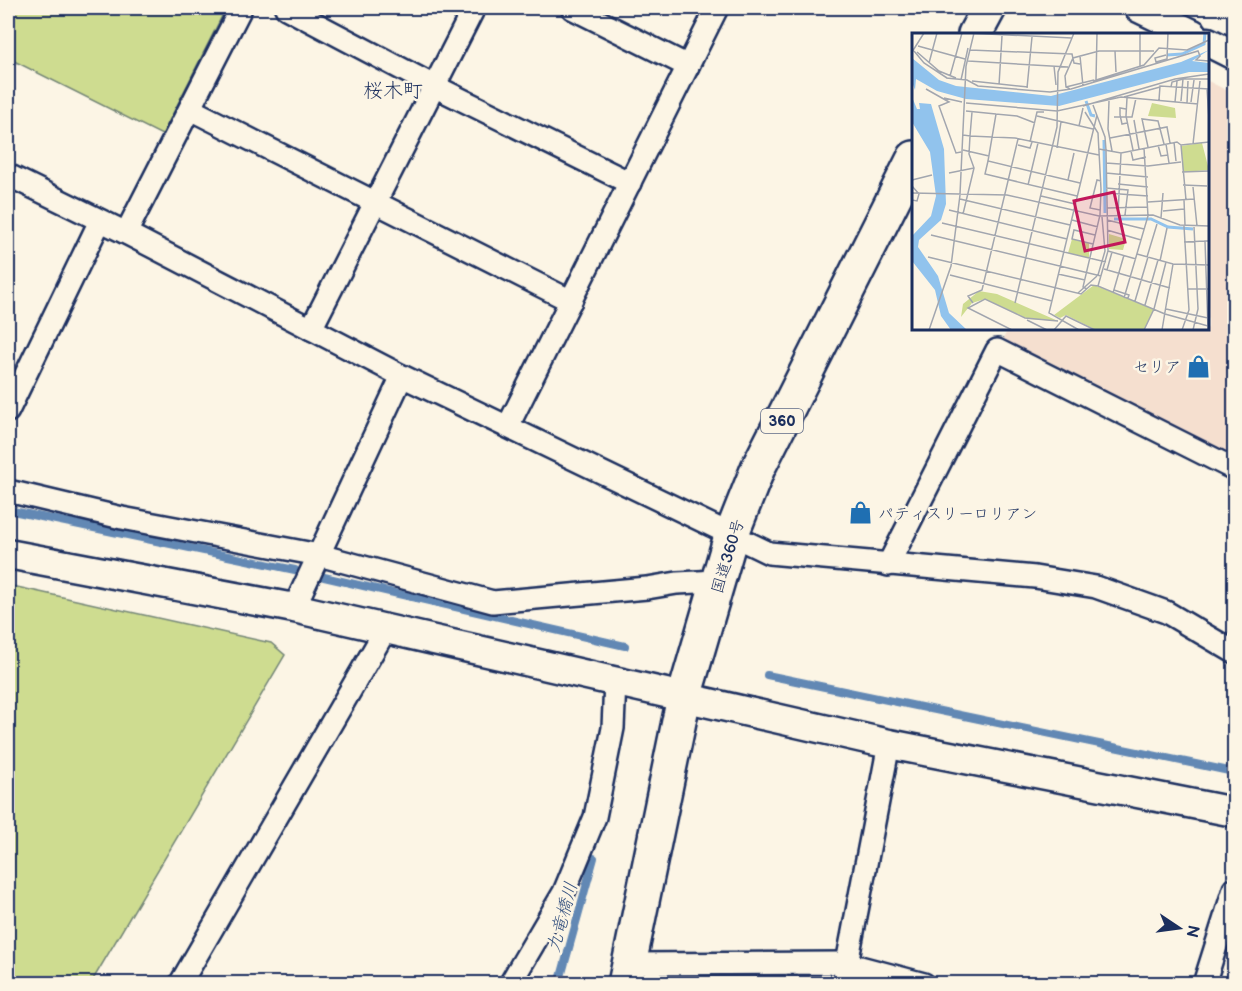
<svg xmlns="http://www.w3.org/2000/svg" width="1242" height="991" font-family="'Balsamiq Sans','Klee One',sans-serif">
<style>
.built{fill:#f5dfcf}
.green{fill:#cedc90;stroke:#748677;stroke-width:1.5}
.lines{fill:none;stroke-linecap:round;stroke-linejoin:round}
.stream{stroke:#6288b4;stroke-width:8}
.street-casing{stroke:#1b2f5e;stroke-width:26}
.secondary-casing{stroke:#1b2f5e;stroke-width:33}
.highway-casing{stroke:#1b2f5e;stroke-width:38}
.street{stroke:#fcf5e5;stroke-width:21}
.secondary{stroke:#fcf5e5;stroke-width:28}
.highway{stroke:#fcf5e5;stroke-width:33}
.labels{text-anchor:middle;stroke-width:5;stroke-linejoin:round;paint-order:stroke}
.shield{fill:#fcf5e5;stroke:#5e6a86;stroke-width:1.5}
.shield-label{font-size:15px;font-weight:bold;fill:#1b2f5e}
.poi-label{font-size:16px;fill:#1b2f5e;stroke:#fcf5e5;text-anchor:end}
.street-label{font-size:16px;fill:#1b2f5e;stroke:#fcf5e5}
.water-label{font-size:18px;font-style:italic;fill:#385482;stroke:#fcf5e5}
.quarter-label{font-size:20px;fill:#1b2f5e;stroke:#fcf5e5}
.inset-river{fill:none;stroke:#91c3ed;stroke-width:3}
.inset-road{fill:none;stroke:#a2a6af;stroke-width:1.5}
.view{fill:#c2185b;fill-opacity:0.15;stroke:#c2185b;stroke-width:3}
.inset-edge{fill:none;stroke:#1b2f5e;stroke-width:3}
</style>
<rect width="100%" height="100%" fill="#fcf5e5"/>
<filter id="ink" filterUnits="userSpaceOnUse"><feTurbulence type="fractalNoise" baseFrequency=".0167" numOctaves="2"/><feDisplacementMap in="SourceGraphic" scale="12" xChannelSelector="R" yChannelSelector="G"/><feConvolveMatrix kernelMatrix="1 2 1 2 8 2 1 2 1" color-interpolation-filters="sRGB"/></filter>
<g filter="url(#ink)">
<path class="built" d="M1208,81l26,13v365l-233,-116 7,-14 200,-1z"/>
<g class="green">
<path d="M8,8h218l-64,127 -154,-77z"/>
<path d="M8,585l263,58 14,12 -194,328h-83z"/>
</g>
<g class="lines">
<g class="stream">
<path d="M8,510l287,60"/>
<path d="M324,577l301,69"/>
<path d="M767,675l467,97"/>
<path d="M559,984l35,-126"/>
</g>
<defs>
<g id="street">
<path d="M286,8l148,78 196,97"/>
<path d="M572,8l116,58"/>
<path d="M190,109l381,192"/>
<path d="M8,175l118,58 276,143 367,177 266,24 61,10 70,25 68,40"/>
<path d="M126,233l115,-225"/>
<path d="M311,329l163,-321"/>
<path d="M8,411l92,-190"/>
<path d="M508,426l209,-418"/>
<path d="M8,491l114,27 197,37 174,47 154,-14 30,-5 42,-2"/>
<path d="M888,565l109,-215 237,119"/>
<path d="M294,608l108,-232"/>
<path d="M630,964l215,-1 79,21"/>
<path d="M180,984l206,-355"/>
<path d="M510,984l54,-92 31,-75 18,-89 2,-47"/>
<path d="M843,984l46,-240"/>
<path d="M1204,984l30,-95"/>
</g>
<g id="secondary">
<path d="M1139,8l54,26"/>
<path d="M1208,42l26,13"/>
<path d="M8,554l286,54 595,136 345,68"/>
</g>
<g id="highway">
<path d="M975,34l14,-26"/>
<path d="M625,984l59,-287 47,-161 27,-68 156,-310"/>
</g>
</defs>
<use href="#street" class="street-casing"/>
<use href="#secondary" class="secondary-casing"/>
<use href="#highway" class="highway-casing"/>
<use href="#street" class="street"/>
<use href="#secondary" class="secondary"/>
<use href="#highway" class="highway"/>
</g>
</g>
<defs>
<symbol id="shop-bare" viewBox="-9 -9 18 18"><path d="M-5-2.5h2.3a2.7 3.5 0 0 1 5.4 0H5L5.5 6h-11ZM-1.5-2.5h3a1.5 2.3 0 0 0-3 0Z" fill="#1f6fb2" stroke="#fcf5e5" stroke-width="2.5" paint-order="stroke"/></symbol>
</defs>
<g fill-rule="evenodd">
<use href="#shop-bare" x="1182" y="350" width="33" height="33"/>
<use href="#shop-bare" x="844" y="496" width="33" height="33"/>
</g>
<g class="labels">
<rect class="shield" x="761" y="409" width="42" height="24" rx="4.5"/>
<g class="shield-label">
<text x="782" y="426">360</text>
</g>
<g class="poi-label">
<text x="1181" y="372">セリア</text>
<text x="878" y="519" text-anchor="start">パティスリーロリアン</text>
</g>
<g class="street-label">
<text transform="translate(727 556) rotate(-73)" y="6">国道360号</text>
</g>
<g class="water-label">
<text transform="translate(562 917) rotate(-75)" y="6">九竜橋川</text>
</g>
<g class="quarter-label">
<text x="393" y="97">桜木町</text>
</g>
</g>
<g transform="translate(912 33)">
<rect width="297" height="297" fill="#fcf5e5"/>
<path d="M240,70l23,5 1,10 -28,-2zM290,110l7,27 -26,2 -2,-26zM197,201l17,5 -3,11 -14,-1zM160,206l17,4v15l-21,-5zM182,252l60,24 -10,21h-48l-30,-15 -6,3 -6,-3zM67,258l18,3 61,27 -30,-2 -43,-20 -13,4 -11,14 2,-13z" fill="#cedc90"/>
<path d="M297,17l-17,11 17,2v9h-20l-130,34 -93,-7 -29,-8 -21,-12 -1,11 -3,-8v-24l27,22 17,6 95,10 130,-34zM0,64l5,12h3l-1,-6 12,1 13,45 2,55 -5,16 -22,20 -1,7 20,29 11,37 18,17h-16l-10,-14 -6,-26 -23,-29v-25l19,-20 5,-20 -6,-44 -18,-30z" fill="#91c3ed"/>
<path class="inset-river" d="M255,22l15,-1 22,-10 1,-11M174,68l5,14 4,1M192,107l1,73M202,186h37l17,8 25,2"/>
<path class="inset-road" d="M54,0l106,5M6,13l47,13M58,17l102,4 2,9 6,1M2,18l10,12 23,15M203,18l1,21M0,19l12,-19M5,19l22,19 17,7M254,22l-11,3 1,4 11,-3 1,-26M168,23l3,30M56,28l100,6M17,30l8,-30M142,33l2,19M228,34v-34M38,43l12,-43M34,45l21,2 11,6 72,6 21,-3 127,-38 2,5 -4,4 13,1M49,47l7,-32M184,47l1,-47M60,48l56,6M181,48l51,-16 15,-17 28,2 22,-10M87,52l3,-49M154,54l28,-7M259,54l1,-5 11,-3h26M115,55l5,-51M14,56l23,13 -10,4 17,47 5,-1M158,56l-4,-2 -1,-11 8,-18 26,-7h55M295,56l2,30M212,64l36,-10M32,65l18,4M215,65l-1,18 7,34M247,67l1,-14 49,3M197,68l-1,28 4,22M269,68l2,-22M263,69l2,-21M279,69l3,-22M54,70l91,8 64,-14 77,7M275,70l1,-22M181,72l12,32 1,13 2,101 -10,35M171,73l92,-27 34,-5M214,76l-6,-1v7l2,9 5,-1M54,78l30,3M173,79l13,21 3,56 -1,26 -17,72 4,2M125,83l56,13M202,84h18l4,-19M222,87l5,29M123,90l-18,-7 -21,-2 -8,47 92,22M167,93l4,-18M51,102l7,1 2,-24M198,105l57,-11 3,16M118,109l7,-30h7M262,109l2,19M254,111l3,19M281,111l7,-63M106,112l12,3 2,-6M246,112l3,11 7,-1M269,112l5,55M236,114l-6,-28 16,2 6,23M145,115l4,-26M187,116l22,4 56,-11 4,3 28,-3M51,117l26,6M219,118l2,9 13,-3M76,128l-3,13 92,22M194,130l42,3 33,-4M270,139l27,-1M37,140l25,-5M194,140l42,4M0,147l20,-5M156,147l6,-27M206,151l30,3M116,152l10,-42M271,152l24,1M0,153l7,8 -2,7 -5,-1M297,153v31M281,154l4,39M194,155l22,2 -3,25M0,160l95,2 92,21 54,-1 27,10 29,1M194,160l42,3M48,161l6,-128 8,-33M129,163l34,8M48,166l110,26M272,167l1,25M236,169l46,-3M195,175l40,-1M37,177l118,29M188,177l-10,-2 7,-28 4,1M251,178l21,-2M51,181l11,-46 -5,-14 1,-18 45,2 84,17M206,182l3,-62M249,185l2,-25M160,187l26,7M195,187l37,9M30,190l164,39M195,197l34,10M19,202l170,41M272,209l21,-1M181,211l-21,-5 2,-9 21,5M196,218l28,8M225,221l36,10 36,1M16,224l153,37 10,-9 7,1 67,28 43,12M235,224l10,-33M248,228l7,-33M192,236l66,19M195,237l5,-18M146,241l27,6M38,242l102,26M186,242l7,-24 -3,-34M275,256h22M202,257l15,5 -1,3M166,260l19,-17M201,260l11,-38M212,265l24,-82 -4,-68M223,268l13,-44M61,270l-5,-7 14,-6 36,-151M103,270l42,-176 1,-55 16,-39M233,272l13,-45M254,276l42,9M115,287l20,10M17,297l22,-64 9,-71M100,297l-44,-22 17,-9 40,19 33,3M142,297l12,-14 29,14M167,297l-30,-17 48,-198M232,297l10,-21 12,-47M250,297l11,-66M270,297l7,-20 -5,-84M281,297l5,-21 -4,-82M296,297l-3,-89h4"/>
<path class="view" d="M202,159l11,50 -40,9 -11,-50z"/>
<rect width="297" height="297" class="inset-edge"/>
</g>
<rect width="1242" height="991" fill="none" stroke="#fcf5e5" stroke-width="30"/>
<rect x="15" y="15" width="1212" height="961" fill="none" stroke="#1b2f5e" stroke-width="2" filter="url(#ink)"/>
<g transform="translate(1179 928) rotate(103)" stroke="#fcf5e5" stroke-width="4.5" paint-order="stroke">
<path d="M0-4.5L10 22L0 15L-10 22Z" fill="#1b2f5e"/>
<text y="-9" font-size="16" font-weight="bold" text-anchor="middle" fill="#1b2f5e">N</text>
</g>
</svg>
